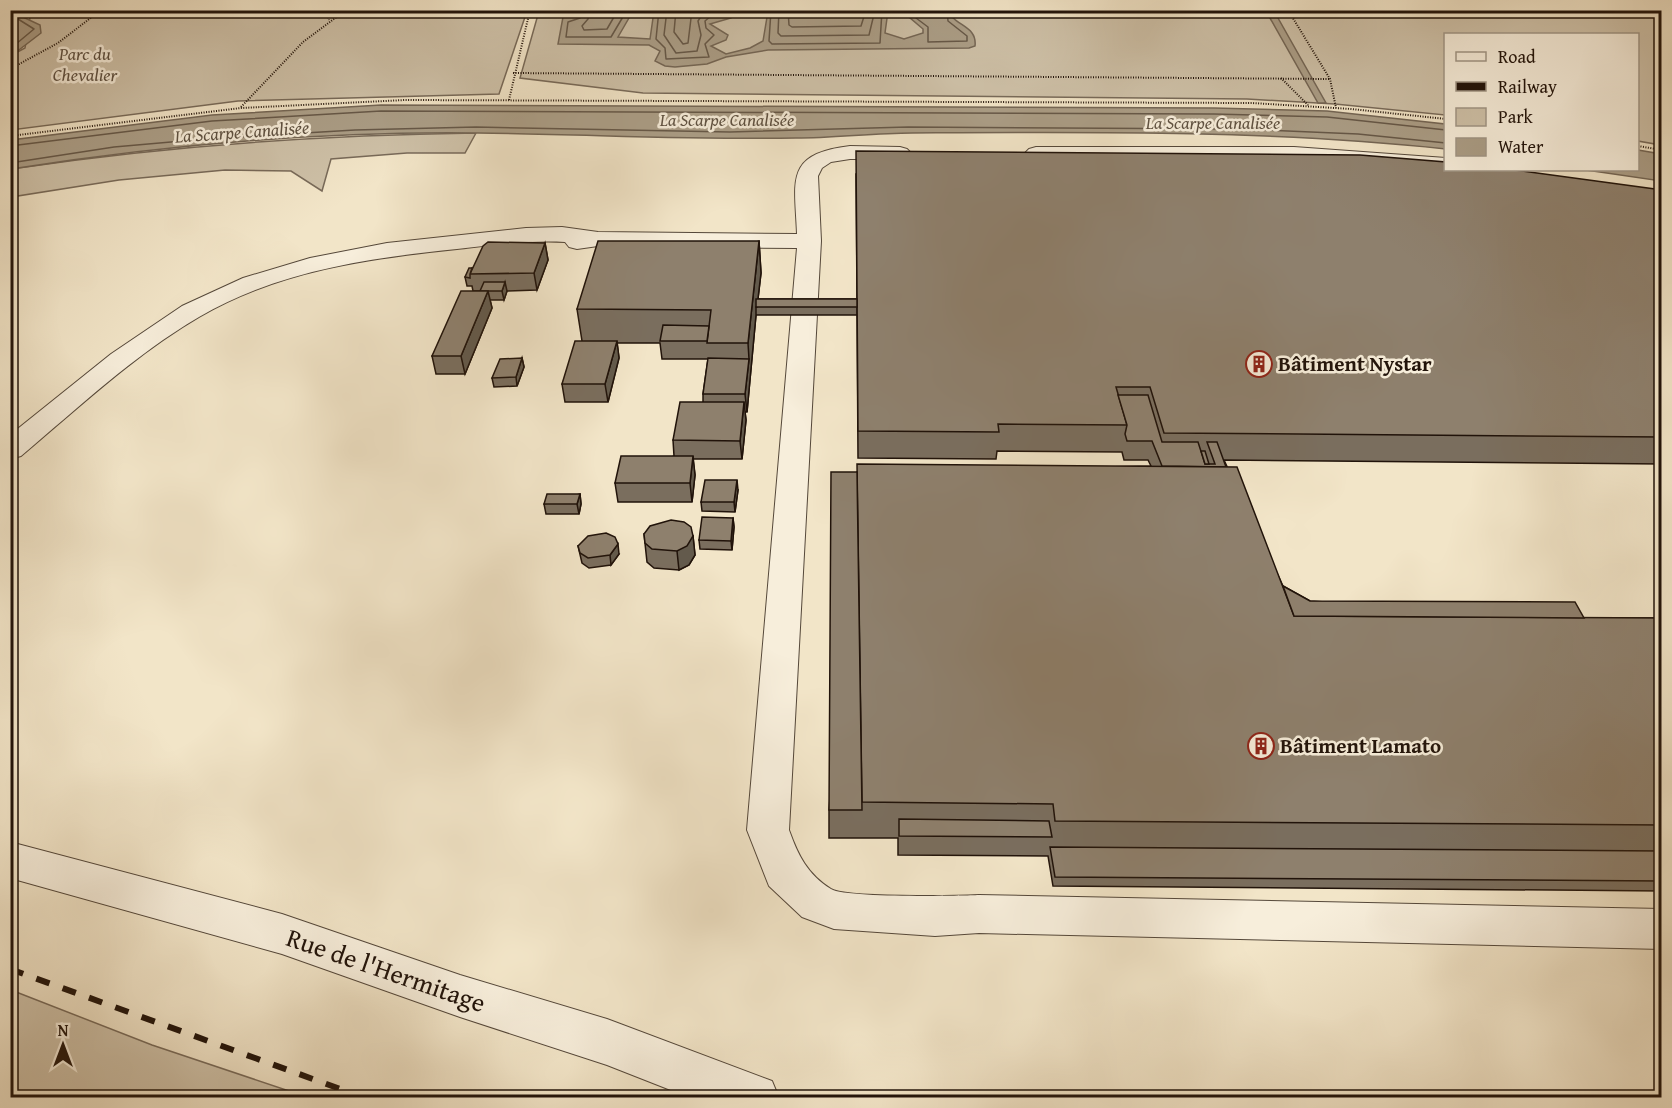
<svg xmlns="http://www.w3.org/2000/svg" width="1672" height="1108" font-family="'Gentium Book Plus',serif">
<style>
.green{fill:#cec1a8;stroke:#786a59;stroke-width:1.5}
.water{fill:#ab9e87;stroke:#746655;stroke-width:1.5}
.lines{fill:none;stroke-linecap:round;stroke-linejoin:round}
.shore{stroke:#665848;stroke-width:1.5}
.minor-casing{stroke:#55483a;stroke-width:2}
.path{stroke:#21130a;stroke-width:2;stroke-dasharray:1 1.5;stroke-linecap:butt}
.minor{fill:#f7eedb;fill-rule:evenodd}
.rail{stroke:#21130a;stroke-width:6;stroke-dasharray:14 14;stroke-linecap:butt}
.wall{fill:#7a6e5e;stroke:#21130a;stroke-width:1.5}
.shaded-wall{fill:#635a4c;stroke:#21130a;stroke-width:1.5}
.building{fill:#8e806d;stroke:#21130a;stroke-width:1.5}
.labels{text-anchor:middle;stroke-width:5;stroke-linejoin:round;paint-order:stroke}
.far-park-label{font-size:18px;font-style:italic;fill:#5e5041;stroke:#f7eedb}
.far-water-label{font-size:18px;font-style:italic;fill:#5f5242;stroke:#f7eedb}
.poi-label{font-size:21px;font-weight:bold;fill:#21130a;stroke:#f7eedb;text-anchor:start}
.near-street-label{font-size:26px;fill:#21130a;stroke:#f7eedb}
</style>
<rect width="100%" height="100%" fill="#f2e5c8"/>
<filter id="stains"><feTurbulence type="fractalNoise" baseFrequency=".00333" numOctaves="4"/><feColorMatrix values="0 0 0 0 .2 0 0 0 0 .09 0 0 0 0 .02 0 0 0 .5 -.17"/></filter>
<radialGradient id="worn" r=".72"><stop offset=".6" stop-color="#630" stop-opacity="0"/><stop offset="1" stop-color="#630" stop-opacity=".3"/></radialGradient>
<g class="green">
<path d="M11,11h516l-28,83 -261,7 -227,29 -1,-74 15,-8 5,-31z"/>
<path d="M539,11h1122v134l-23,-4v-107h-192l-1,81 -110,-11 -88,-5 -604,-6 -123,-15z"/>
<path d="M476,133l-11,20h-58l-76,6 -9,32 -31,-20 -66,-1 -106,10 -108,17v-28c155,-23 308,-34 465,-36z"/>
<path d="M11,990l141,55 155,52h-296z"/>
</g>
<g class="water">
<path d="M578,10l55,1 -15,26 32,2 4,-28 76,1 1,6 -21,6 18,11 -2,5 -15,6 15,8 24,-6 13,-7 4,-24 -2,-6h123l-3,22 19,6 19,-6v-4l-14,-12 -1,-6h45l-1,6c10,10 25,12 23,29l-6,2 -201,2 -42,7 -19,7 -32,3 -10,-1 -10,-5 5,-10 -11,-6 -91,-1 5,-27z"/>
<path d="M10,11l30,14 1,8 -30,23z"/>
<path d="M1266,11h8l52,92h-8z"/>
<path d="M381,105l833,3 113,3 118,13 1,25c-177,-19 -357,-17 -534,-16 -39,0 -77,5 -116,5 -106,2 -212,-4 -318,-5 -156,-2 -313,12 -467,36v-29l201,-25z"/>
<path d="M1638,150l23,4v27l-75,-11h52z"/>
</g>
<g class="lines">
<g class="shore">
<path d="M582,10l-2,8 -12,4 -2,15h45l16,-27"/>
<path d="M590,10l-2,9 -6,7 2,4 23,-1 11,-19"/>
<path d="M659,10l-3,29 9,9 1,11 43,-2 -4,-13 9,-9 -8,-7 -1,-7 6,-5 12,-2 1,-4"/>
<path d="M667,10l-3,25 12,18 21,-2 4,-16 -3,-14 7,-11"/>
<path d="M676,10l-2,22 9,12 5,-1 4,-33"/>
<path d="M771,10l-2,31 3,3 108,-1 2,-33"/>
<path d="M779,10l-1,23 3,3 88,-1 6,-25"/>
<path d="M788,10l1,15 3,2 69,-1 5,-16"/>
<path d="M914,10l2,8 12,9v15l39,-1v-5l-19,-15 -1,-11"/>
<path d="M10,14l24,15 -24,20"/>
<path d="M10,146l202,-25 169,-10 833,3 113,3 119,13"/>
<path d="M10,163l104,-16 91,-8 150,-9 121,-3 254,5 178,-5 329,2 121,5 88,9"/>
</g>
<defs>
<g id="minor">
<path d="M850,146l50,1 7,2 4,4 -4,4 -7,2h-50l-19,3 -9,6 -4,8 3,65 -32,589c9,25 18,44 42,59 14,9 126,7 148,6l683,14v40l-683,-16 -44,3 -101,-7 -32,-12 -33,-31 -22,-56 50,-582 -199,-2 -21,3 -8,-2 -4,-5c-36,-2 -73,3 -108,7 -88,9 -180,22 -258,68 -65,38 -121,91 -178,139l-11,3v-24l101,-81 71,-48 61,-28 67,-20 77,-15 139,-15 36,-1 36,5 199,2c-2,-54 -13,-80 53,-88z"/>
<path d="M1036,147h258l152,11v12h8l-8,1 -152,-12 -265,-2 -4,-4 4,-4z"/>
<path d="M10,842l272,72 178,61 147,44 165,62 7,17h-88l-84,-33 -147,-48 -178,-63 -272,-76z"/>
</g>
</defs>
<use href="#minor" class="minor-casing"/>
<g class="path">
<path d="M326,10l3,10"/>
<path d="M1288,10l42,69 6,29"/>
<path d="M10,69l48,-26 43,-33"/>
<path d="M513,73l817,6"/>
<path d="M1281,78l27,27"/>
<path d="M509,100l21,-90"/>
<path d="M241,107l62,-65 43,-32"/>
<path d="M10,136l231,-28 164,-8 847,3 99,6 95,10"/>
<path d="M1638,146l24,4"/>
</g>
<use href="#minor" class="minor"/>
<path class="rail" d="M10,969l355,129"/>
</g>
<g class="wall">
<path d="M856,174l806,21v269l-438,-4 59,126 27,15 274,17h78v273l-609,-5 -5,-30 -150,-1v-17h-69v-28l28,-338 294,-6 -3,-6h-24l-2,-8 -125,-1 -1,8 -138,-1 -1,-151v8h-101l-9,97h-2l1,8 -4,39h-49l2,16 -3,27h-74l-3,-19 59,-27 -1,-16 30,-38v-8l5,-35h-46l-2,-16h-43l2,15 -11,44h-43l-3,-18 20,-43 -5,-32 182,-68 2,32 -3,26h99z"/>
<path d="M545,243l3,17 -11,30 -30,1 -3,9h-14l2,8 -27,66h-29l-4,-18 48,-65h-7l-1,-5h-5l-2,-9 7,-9z"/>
<path d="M522,358l2,9 -7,19 -23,1 -2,-9z"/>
<path d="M738,490l-3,22 -33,-1 -1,-9z"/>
<path d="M580,494l1,10 -2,10h-33l-2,-10z"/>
<path d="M733,518l1,9 -2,23 -32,-1 -1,-9z"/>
<path d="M644,534l49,2 2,19 -6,10 -10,5 -25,-2 -7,-6z"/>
<path d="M578,546l41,8 -8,11 -22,3 -7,-5z"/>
</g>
<g class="shaded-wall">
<path d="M759,241l2,32 -4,34h-1v8l-9,97 -2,-18 4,-35 -1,-16z"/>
<path d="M545,243l3,17 -11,30 -3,-17z"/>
<path d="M505,282l2,9 -3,9 -2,-9z"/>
<path d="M488,291l4,17 -27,66 -4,-18z"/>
<path d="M617,341l2,17 -11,44 -3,-18z"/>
<path d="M522,358l2,9 -7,19 -1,-9z"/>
<path d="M744,402l2,18 -4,39 -2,-18z"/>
<path d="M693,456l2,19 -3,27 -2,-19z"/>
<path d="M737,480l1,10 -3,22 -1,-10z"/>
<path d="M580,494l1,10 -2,10 -2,-10z"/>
<path d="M733,518l1,9 -2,23 -1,-9z"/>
<path d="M693,536l2,19 -6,10 -10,5 -2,-19z"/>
<path d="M618,544l1,10 -8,11 -1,-10z"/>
</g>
<g class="building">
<path d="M856,151l504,4 86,7v8h68l141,19 7,6v242l-498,-4 -14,-46h-34l11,38 -129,-1 1,8 -141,-1z"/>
<path d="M598,241h161l-11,102h-41l4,-33 -134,-1z"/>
<path d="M488,242l57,1 -11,30 -64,1 13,-28z"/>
<path d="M469,268h3l-2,6v4l-5,-1z"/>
<path d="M484,282h21l-3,9h-22z"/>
<path d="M461,291h27l-27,65h-29z"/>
<rect x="756" y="299" width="101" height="8"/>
<path d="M663,325l46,1 -2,15h-47z"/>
<path d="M575,341h42l-12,43h-43z"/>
<path d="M522,358l-6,19 -24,1 8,-19z"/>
<path d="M708,358l41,1 -4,35h-42z"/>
<path d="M1118,395h30l14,47h36l7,22h10l-8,-22h10l9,25 -64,-1 -10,-25h-25l-2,-7 2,-9z"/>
<path d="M680,402h64l-4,39 -67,-1z"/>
<path d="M1201,451h4l4,13h-4z"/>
<path d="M621,456h72l-3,27h-75z"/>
<path d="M857,464l380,3 57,149 368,2v207l-607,-4 -2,-17 -191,-2z"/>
<path d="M831,472h26l5,338h-33z"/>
<path d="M705,480h32l-3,22h-33z"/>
<path d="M547,494h33l-3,10h-33z"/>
<path d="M702,517l31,1 -2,23 -32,-1z"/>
<path d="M671,520l13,2 7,5 2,9 -6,10 -10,5 -25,-2 -7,-6 -1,-9 6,-8z"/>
<path d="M606,533l9,4 3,7 -8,11 -22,3 -8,-5 -2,-7 10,-10z"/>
<path d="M1283,586l27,15 265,1 9,16 -290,-2z"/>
<path d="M899,819l150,2 3,16 -153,-1z"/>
<path d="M1050,847l612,4v30l-607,-4z"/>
</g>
<defs>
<symbol id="building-ring" viewBox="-11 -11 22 22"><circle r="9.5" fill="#f7eedb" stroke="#8f2418" stroke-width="1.5"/><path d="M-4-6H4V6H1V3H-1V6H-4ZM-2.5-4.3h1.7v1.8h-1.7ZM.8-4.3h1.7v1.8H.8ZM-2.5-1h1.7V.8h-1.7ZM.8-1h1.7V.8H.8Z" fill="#8f2418"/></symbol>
</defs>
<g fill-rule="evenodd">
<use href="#building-ring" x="1244" y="349" width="30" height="30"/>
<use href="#building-ring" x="1246" y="731" width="30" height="30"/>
</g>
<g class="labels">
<g class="far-park-label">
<text x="85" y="60">Parc du<tspan x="85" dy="21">Chevalier</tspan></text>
</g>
<g class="far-water-label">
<text x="727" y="126">La Scarpe Canalisée</text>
<text x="1213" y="129">La Scarpe Canalisée</text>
<text transform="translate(242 132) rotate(-4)" y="6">La Scarpe Canalisée</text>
</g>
<g class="poi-label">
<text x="1278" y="371">Bâtiment Nystar</text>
<text x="1280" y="753">Bâtiment Lamato</text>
</g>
<g class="near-street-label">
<text transform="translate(386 970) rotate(19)" y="9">Rue de l'Hermitage</text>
</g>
</g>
<rect width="1672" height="1108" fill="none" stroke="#f2e5c8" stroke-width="36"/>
<rect x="12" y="12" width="1648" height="1084" fill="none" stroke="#21130a" stroke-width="3"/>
<rect x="18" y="18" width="1636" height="1072" fill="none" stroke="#21130a" stroke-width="1.5"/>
<rect x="1444" y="33" width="195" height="138" fill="#f7eedb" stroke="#a19687" stroke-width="1.5"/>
<rect x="1456" y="52" width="30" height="9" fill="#f7eedb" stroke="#a19687" stroke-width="1.5"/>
<text x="1498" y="63" font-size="18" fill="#21130a">Road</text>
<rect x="1456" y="82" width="30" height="9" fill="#21130a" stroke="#a19687" stroke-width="1.5"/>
<text x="1498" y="93" font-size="18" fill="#21130a">Railway</text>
<rect x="1456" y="108" width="30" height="18" fill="#cec1a8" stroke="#a19687" stroke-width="1.5"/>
<text x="1498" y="123" font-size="18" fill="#21130a">Park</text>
<rect x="1456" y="138" width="30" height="18" fill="#ab9e87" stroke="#a19687" stroke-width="1.5"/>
<text x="1498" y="153" font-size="18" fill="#21130a">Water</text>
<g transform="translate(63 1045)" stroke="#f7eedb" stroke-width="4.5" paint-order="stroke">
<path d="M0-4.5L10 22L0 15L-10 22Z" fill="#21130a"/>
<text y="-9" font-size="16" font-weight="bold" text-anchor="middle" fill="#21130a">N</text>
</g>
<rect width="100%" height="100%" filter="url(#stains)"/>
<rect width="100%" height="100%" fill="url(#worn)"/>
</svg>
